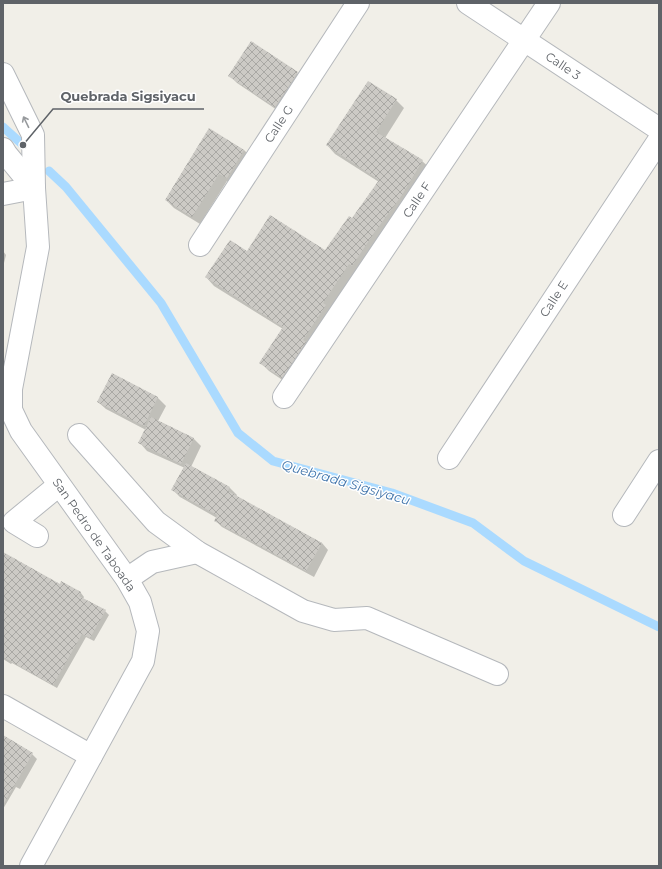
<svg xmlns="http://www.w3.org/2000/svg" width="662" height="869" font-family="Montserrat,sans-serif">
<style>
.shadow{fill:#0003}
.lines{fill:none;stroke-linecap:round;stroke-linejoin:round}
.stream{stroke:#aadaff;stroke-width:9}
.building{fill:url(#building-cross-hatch)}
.minor-casing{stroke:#b5b8bc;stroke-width:24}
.minor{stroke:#fff;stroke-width:22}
.oneway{stroke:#979a9d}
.labels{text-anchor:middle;stroke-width:3;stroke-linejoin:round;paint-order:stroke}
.street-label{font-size:12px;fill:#5f6368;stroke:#fff}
.water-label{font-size:13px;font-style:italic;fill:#4174aa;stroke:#fff}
.leader{fill:none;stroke:#5f6368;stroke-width:1.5}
.callout-dot{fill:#5f6368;stroke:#fff;stroke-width:1.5}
.callout-label{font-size:13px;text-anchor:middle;font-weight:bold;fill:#5f6368;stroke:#fff;stroke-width:3;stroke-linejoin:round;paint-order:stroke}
</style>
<defs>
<pattern id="building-cross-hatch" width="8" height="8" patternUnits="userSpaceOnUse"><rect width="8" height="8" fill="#cccac5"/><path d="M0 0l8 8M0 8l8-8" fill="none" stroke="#a9a8a4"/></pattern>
</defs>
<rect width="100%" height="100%" fill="#f1efe8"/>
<g class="shadow">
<path d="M297,73l8,8 -22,33 -46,-31 -8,-8z"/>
<path d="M396,100l8,8 -19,30 37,23 9,8 -141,216 -21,-14 -8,-8 22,-34 -69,-43 -8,-9 41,-25h78l27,-33 27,-37 -44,-28 -8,-9z"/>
<path d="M210,130l34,20 8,8 -17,27 -8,-4 -27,43 -26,-16 -8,-8z"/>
<path d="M3,251l3,4 -3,12z"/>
<path d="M112,375l46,23 8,8 -8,15 35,17 8,8 -10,21 39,21 7,7 -1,2 86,46 6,7 -14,27 -92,-50 -7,-7 2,-2 -37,-21 -7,-7 12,-22 -38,-17 -7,-8 6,-13 -40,-21 -8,-7z"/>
<path d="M3,552l6,5 51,28 2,-3 19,11 3,4 -1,2 22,12 4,4 -15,26 -8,-4 -29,51 -45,-25 -1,1 -8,-5z"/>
<path d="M3,737l29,17 5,5 -17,30 -4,-2 -13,22z"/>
</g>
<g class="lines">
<g class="stream">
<path d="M3,127l20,18"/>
<path d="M49,171l17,16 95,116 77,130 35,28 119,32 81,30 51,38 135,66"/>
</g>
</g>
<g class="building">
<path d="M251,41l47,31 -23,35 -47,-31z"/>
<path d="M368,81l29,18 -21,33 47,28 -21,35 -28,38 -22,33 -3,-2 -26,39 3,2 -23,35 3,2 -24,36 -23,-15 24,-36 -78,-50 25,-37 17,11 23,-36 55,35 24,-34 3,2 27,-38 -53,-35z"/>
<path d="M209,128l35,22 -17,28 -8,-4 -27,43 -27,-17z"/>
<path d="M112,373l46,24 -14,29 -47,-24z"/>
<path d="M151,417l43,21 -13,26 -43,-21z"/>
<path d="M186,463l44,24 -2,4 94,52 -16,28 -92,-50 3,-6 -46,-25z"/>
<path d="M3,552l57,32 1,-3 20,11 -2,4 27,14 -16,28 -8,-4 -29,51 -50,-28z"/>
<path d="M3,735l30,18 -30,52z"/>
</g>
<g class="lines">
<defs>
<g id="minor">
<path d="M468,3l191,126"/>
<path d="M3,74l30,61 1,53 4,59 -27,142v21l10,21 106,148 13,23 8,29 -5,30 -112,205"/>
<path d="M3,149l3,5 28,34"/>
<path d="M3,194l31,-6"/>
<path d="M200,245l158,-242"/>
<path d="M284,397l265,-394"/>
<path d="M79,435l77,87 41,30 106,59 31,9 33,-2 130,56"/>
<path d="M449,458l210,-318"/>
<path d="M624,515l35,-54"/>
<path d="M37,536l-23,-14 45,-37"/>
<path d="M127,579l25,-17 45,-10"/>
<path d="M3,706l88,50"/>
</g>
</defs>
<use href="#minor" class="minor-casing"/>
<use href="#minor" class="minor"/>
</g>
<defs><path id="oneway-shaft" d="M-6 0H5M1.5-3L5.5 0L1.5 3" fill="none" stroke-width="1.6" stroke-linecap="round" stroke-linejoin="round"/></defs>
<use class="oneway" href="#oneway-shaft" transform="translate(26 122) rotate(-116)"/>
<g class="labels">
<g class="street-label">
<text transform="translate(563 66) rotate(34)" y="4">Calle 3</text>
<text transform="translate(279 124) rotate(-57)" y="4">Calle G</text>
<text transform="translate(417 200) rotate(-56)" y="4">Calle F</text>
<text transform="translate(554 299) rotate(-57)" y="4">Calle E</text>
<text transform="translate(94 535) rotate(55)" y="4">San Pedro de Taboada</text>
</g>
<g class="water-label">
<text transform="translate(346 482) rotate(16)" y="5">Quebrada Sigsiyacu</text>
</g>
</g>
<path class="leader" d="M23 145L53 109H204"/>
<circle class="callout-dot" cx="23" cy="145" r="4"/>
<g class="callout-label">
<text x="128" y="101">Quebrada Sigsiyacu</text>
</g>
<rect width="662" height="869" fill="none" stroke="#5f6368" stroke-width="8"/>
</svg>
